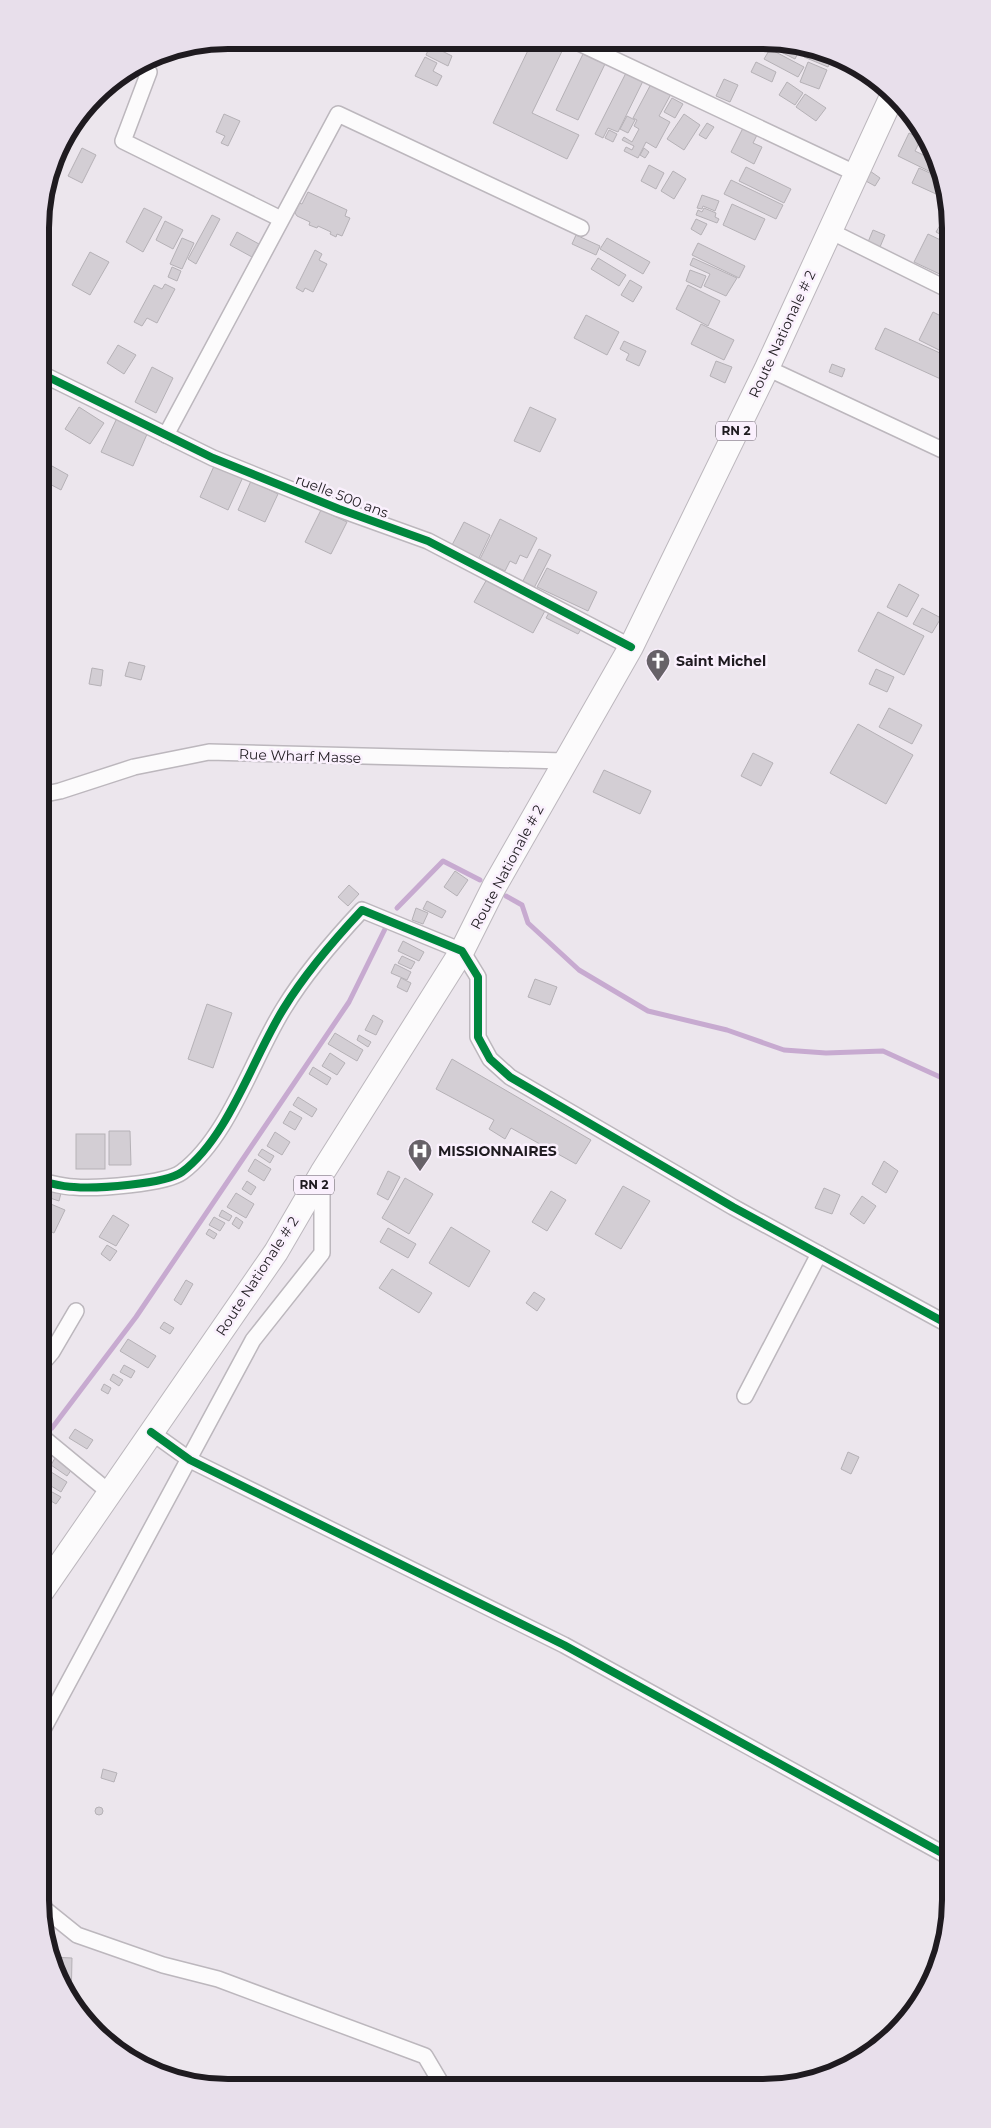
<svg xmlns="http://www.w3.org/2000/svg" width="991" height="2128" font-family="Montserrat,sans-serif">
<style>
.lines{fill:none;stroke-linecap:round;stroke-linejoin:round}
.stream{stroke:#c7aad0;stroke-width:5}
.building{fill:#d3ced4;stroke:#b5b1b6}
.minor-casing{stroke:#bcb7bd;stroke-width:18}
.primary-casing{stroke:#bcb7bd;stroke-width:26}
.minor{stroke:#fcfbfc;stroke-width:15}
.primary{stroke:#fcfbfc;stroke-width:24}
.cycleway-casing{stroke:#faf0fd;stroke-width:11}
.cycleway{stroke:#00873e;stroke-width:8}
.labels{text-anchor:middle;stroke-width:5;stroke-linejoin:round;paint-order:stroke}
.shield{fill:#faf0fd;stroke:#615b62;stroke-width:1}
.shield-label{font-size:12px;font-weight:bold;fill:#1f1b20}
.street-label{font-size:14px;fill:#1f1b20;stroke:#faf0fd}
.poi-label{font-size:14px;font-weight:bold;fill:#1f1b20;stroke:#faf0fd;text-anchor:start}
.rim{fill:none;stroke:#1f1b20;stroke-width:6}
</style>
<rect width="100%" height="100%" fill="#ece6ed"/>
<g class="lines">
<g class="stream">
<path d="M506,896l16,9 6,18 51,47 69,41 79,19 57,20 42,3 57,-2 68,31"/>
<path d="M397,908l46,-47 37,19"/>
<path d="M52,1428l84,-111 213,-315 36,-73"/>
</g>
</g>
<g class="building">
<path d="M432,41l14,3 -4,7 10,5 -4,10 -22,-11z"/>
<path d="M446,41h12l-2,5z"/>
<path d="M532,42h27l6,3 -33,68 47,22 -12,24 -74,-36z"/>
<path d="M773,43h11l15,8 -4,8 -24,-12z"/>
<path d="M809,47l25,8 -6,12 -24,-10z"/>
<path d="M770,49l34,18 -6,10 -34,-18z"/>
<path d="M583,54l22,10 -27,56 -22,-10z"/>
<path d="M425,57l12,6 -4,8 9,5 -5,10 -22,-10z"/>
<path d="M756,62l20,10 -4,10 -21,-10z"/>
<path d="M808,62l19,8 -8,19 -19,-7z"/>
<path d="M628,69l17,8 -27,55 -10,-4 -5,10 -8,-4z"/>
<path d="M724,79l14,6 -8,17 -14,-6z"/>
<path d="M787,82l16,11 -8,12 -16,-10z"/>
<path d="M651,84l20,10 -12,22 11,6 -14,26 -10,-6 -8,16 -14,-7 2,-4 6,3 2,-4 -12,-6 2,-3 8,5 7,-13 -5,-3 3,-6 -4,-2z"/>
<path d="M805,94l21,14 -10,13 -20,-14z"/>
<path d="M672,98l11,6 -8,14 -11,-6z"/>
<path d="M224,114l16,7 -12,25 -7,-3 4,-7 -9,-4z"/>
<path d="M684,114l16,11 -16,25 -17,-11z"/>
<path d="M627,116l8,4 -7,13 -8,-4z"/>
<path d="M707,123l7,4 -8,12 -7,-4z"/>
<path d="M743,128l14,7 -4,8 9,4 -8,17 -23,-12z"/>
<path d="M609,130l8,4 -4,8 -8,-4z"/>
<path d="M909,133l12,6 -6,12 23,11 7,17 -47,-23z"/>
<path d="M82,148l14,7 -14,28 -14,-7z"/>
<path d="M644,148l5,4 -4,6 -5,-3z"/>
<path d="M649,165l15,8 -8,16 -15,-8z"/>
<path d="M746,167l45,22 -7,14 -45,-22z"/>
<path d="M919,168l26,12 2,19 -35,-16z"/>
<path d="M673,171l13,8 -12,20 -13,-8z"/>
<path d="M870,171l10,7 -5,8 -11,-6z"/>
<path d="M731,180l52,25 -7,14 -52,-25z"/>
<path d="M308,192l39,18 -2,6 5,2 -8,18 -5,-2 -1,3 -6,-3 1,-2 -13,-6 -1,2 -8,-3 1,-3 -13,-6 -2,-3 4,-10 3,1z"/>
<path d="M702,195l17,6 -4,10 -12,-5 -1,3 -5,-1z"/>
<path d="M732,204l33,15 -10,21 -32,-15z"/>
<path d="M144,208l18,9 -19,35 -17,-10z"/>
<path d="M704,208l12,5 -1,4 4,2 -2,4 -21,-8 2,-5 4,2z"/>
<path d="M212,215l8,4 -24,45 -8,-5z"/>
<path d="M946,215l4,2 1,23 -15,-8z"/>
<path d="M696,219l11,5 -6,11 -10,-6z"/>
<path d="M165,221l18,9 -10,19 -17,-9z"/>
<path d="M873,230l12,5 -5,12 -12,-5z"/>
<path d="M237,232l22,12 -7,13 -22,-12z"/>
<path d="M928,234l23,11v22l-5,10 -32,-15z"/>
<path d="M576,235l24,11 -4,9 -24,-11z"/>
<path d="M182,238l12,5 -12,26 -12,-5z"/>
<path d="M607,238l43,24 -7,12 -43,-25z"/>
<path d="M698,243l47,23 -6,12 -47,-23z"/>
<path d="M315,250l7,4 -3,6 8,4 -14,28 -8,-4 -2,4 -7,-4z"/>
<path d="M90,252l19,10 -19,33 -18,-10z"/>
<path d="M598,258l28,17 -7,11 -28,-17z"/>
<path d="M693,258l44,20 -11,18 -22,-10 6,-12 -20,-9z"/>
<path d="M172,267l9,4 -4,10 -9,-4z"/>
<path d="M690,270l16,6 -5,12 -15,-7z"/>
<path d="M630,280l12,7 -9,15 -12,-7z"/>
<path d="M165,284l10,5 -18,34 -10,-5 -5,8 -8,-4 20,-37 8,4z"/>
<path d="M688,285l32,16 -12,25 -32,-17z"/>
<path d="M946,299l5,3v15l-11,-5z"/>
<path d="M933,312l18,9v26l-4,7 -28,-14z"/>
<path d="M586,315l33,17 -12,23 -33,-17z"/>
<path d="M701,324l33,16 -10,20 -33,-16z"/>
<path d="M885,328l66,30v9l-6,14 -70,-32z"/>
<path d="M624,341l22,10 -7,15 -13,-6 3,-6 -9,-5z"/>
<path d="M118,345l18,10 -12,19 -17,-11z"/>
<path d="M716,361l16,6 -7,16 -15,-7z"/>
<path d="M832,364l13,5 -3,8 -13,-5z"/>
<path d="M152,367l21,11 -17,35 -21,-11z"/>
<path d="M79,407l25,16 -14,21 -25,-15z"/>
<path d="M530,407l26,12 -16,33 -26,-11z"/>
<path d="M117,418l31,14 -15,34 -32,-14z"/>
<path d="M215,464l28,13 -15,33 -28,-13z"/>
<path d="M52,466l16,9 -7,15 -17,-9z"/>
<path d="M251,481l27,13 -13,28 -27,-12z"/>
<path d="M321,510l26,12 -16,32 -26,-12z"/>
<path d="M500,519l37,19 -10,20 -7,-3 -4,9 -6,-3 -5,10 -25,-12z"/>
<path d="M464,522l26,13 -12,25 -27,-13z"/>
<path d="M539,549l12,6 -17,33 -12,-5z"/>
<path d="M547,568l50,24 -9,19 -51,-24z"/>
<path d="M487,579l59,30 -13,24 -59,-31z"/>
<path d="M899,584l20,11 -12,22 -20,-10z"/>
<path d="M922,608l19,10 -9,15 -19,-9z"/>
<path d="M550,611l32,17 -4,6 -32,-16z"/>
<path d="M878,612l46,24 -20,39 -46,-24z"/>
<path d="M129,662l16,4 -4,14 -16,-4z"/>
<path d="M92,668l11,2 -2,16 -12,-2z"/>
<path d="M876,669l18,8 -7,15 -18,-8z"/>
<path d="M889,708l33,17 -10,19 -33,-17z"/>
<path d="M858,724l55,31 -27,49 -56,-31z"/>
<path d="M753,753l20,10 -12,23 -20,-10z"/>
<path d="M604,770l47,21 -11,23 -47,-22z"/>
<path d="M455,871l13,9 -11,16 -13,-9z"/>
<path d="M349,885l10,9 -11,12 -10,-9z"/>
<path d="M427,901l19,10 -4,7 -19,-9z"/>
<path d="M416,908l12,5 -5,11 -11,-4z"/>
<path d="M403,941l21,11 -5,9 -21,-10z"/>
<path d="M402,956l13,6 -4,7 -13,-6z"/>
<path d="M395,964l16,8 -4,8 -16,-7z"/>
<path d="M401,978l10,5 -4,9 -10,-5z"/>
<path d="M535,979l22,8 -7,18 -22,-8z"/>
<path d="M207,1004l25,9 -19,55 -25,-9z"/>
<path d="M373,1015l10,6 -7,14 -11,-5z"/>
<path d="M335,1033l28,17 -6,11 -29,-17z"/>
<path d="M359,1035l12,7 -3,5 -11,-7z"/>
<path d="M330,1053l15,10 -8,12 -15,-9z"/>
<path d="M452,1059l139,81 -15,24 -65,-36 -6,11 -16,-10 5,-9 -58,-31z"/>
<path d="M313,1067l18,11 -4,7 -18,-11z"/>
<path d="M298,1097l19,12 -5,8 -19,-12z"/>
<path d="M290,1111l12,7 -7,12 -12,-7z"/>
<path d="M109,1131h21l1,34h-22z"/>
<path d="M275,1132l15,10 -8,13 -15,-9z"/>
<rect x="76" y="1134" width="29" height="35"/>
<path d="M262,1149l12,7 -4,7 -12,-8z"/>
<path d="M255,1159l16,10 -7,12 -16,-10z"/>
<path d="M884,1161l14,10 -12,22 -14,-9z"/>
<path d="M388,1171l12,6 -12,23 -11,-6z"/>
<path d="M405,1178l28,16 -24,40 -27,-16z"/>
<path d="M247,1181l9,6 -5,8 -9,-6z"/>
<path d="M623,1186l27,15 -29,48 -26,-15z"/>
<path d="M824,1188l16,7 -8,19 -17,-6z"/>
<path d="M50,1190l11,3 -2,8 -12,-4z"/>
<path d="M551,1191l15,9 -19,31 -15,-9z"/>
<path d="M236,1193l18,11 -8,14 -19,-11z"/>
<path d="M862,1196l14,10 -12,18 -14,-10z"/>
<path d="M46,1202l19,8 -11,23 -14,-6v-11z"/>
<path d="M222,1210l10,6 -3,5 -10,-5z"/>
<path d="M113,1215l16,10 -13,21 -17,-9z"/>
<path d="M214,1217l11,6 -5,8 -11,-6z"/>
<path d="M236,1217l7,5 -4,7 -7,-5z"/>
<path d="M451,1227l39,24 -21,36 -40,-24z"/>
<path d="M388,1228l28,16 -8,14 -28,-16z"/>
<path d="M209,1229l8,5 -3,5 -8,-5z"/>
<path d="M40,1231l4,1 -2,7h-2z"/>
<path d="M107,1245l10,6 -7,10 -9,-7z"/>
<path d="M947,1255l4,2v14l-10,-5z"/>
<path d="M392,1269l40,24 -13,20 -40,-25z"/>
<path d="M186,1280l7,4 -12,21 -7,-5z"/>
<path d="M534,1292l11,7 -8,12 -11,-8z"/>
<path d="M164,1322l10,6 -4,6 -10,-6z"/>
<path d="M128,1339l28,17 -8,12 -28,-17z"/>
<path d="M124,1365l11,6 -4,7 -11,-6z"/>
<path d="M113,1374l10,6 -4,6 -9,-6z"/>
<path d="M104,1384l7,4 -3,6 -7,-4z"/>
<path d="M75,1429l18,11 -6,9 -18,-11z"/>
<path d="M848,1452l11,5 -8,17 -10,-5z"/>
<path d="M55,1458l17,11 -5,7 -16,-11z"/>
<path d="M48,1470l19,12 -6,10 -20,-12z"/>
<path d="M45,1488l16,9 -5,7 -15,-9z"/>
<path d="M41,1499l9,5 -5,8 -5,-3z"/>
<path d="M103,1769l14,4 -3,9 -13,-4z"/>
<circle cx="99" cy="1811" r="4"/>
<path d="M50,1957l22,1 -1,46z"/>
</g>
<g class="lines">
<defs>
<g id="minor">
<path d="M577,42l280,132"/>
<path d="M136,67l13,5 -26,69 158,78"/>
<path d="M830,231l121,60"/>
<path d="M767,368l184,86"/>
<path d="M40,373l173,85 126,51 89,32 203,106"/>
<path d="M166,435l172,-321 243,114"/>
<path d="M40,795l20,-4 74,-24 75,-15 355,9"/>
<path d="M40,1181c11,2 23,6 34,6 21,2 92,-3 108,-15 47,-35 71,-115 102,-164 22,-36 49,-67 78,-98l100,41 16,26v60l12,22 20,18 223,130 218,119"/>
<path d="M40,1366l12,-14 24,-41"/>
<path d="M745,1396l74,-142"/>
<path d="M151,1432l39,28 374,185 387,213"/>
<path d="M40,1435l69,57"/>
<path d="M40,1735l213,-395 69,-87v-76"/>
<path d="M41,1906l36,29 86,30 55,14 207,77 16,27"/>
</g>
<path id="primary" d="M40,1594l236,-342 46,-79 140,-222 32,-64 137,-240 136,-279 126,-274"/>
</defs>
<use href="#minor" class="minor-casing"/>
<use href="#primary" class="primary-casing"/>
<use href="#minor" class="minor"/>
<use href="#primary" class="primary"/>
<defs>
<g id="cycleway">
<path d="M40,373l173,85 126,51 89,32 203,106"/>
<path d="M40,1181c11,2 23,6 34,6 21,2 92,-3 108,-15 47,-35 71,-115 102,-164 22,-36 49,-67 78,-98l100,41 16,26v60l12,22 20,18 223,130 218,119"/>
<path d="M151,1432l39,28 374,185 387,213"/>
</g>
</defs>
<use href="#cycleway" class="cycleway-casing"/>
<use href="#cycleway" class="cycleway"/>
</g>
<defs>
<symbol id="church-pin" viewBox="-11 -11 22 30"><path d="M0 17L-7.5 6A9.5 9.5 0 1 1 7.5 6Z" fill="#676268" stroke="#faf0fd"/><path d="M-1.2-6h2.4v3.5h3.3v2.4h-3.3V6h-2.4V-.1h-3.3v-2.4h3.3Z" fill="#fff"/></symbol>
<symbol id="hospital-pin" viewBox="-11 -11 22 30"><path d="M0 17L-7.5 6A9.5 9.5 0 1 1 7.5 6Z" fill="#676268" stroke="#faf0fd"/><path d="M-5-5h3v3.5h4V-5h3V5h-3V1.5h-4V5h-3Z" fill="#fff"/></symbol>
</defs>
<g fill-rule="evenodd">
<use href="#church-pin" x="644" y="647" width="28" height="38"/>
<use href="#hospital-pin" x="406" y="1137" width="28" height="38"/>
</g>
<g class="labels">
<g class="shield">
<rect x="716" y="421.5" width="40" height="19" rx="4"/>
<rect x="294" y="1175.5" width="40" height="19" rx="4"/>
</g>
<g class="shield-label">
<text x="736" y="435">RN 2</text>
<text x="314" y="1189">RN 2</text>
</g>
<g class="street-label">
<text transform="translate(782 334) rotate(-65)" y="5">Route Nationale # 2</text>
<text transform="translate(342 496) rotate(21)" y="5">ruelle 500 ans</text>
<text transform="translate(300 756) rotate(2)" y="5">Rue Wharf Masse</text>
<text transform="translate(507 867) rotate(-62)" y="5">Route Nationale # 2</text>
<text transform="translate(257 1276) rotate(-57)" y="5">Route Nationale # 2</text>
</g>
<g class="poi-label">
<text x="676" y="666">Saint Michel</text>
<text x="438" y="1156">MISSIONNAIRES</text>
</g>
</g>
<path d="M0 0H991V2128H0ZM228 49H763A179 179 0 0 1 942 228V1900A179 179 0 0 1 763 2079H228A179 179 0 0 1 49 1900V228A179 179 0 0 1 228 49Z" fill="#e8dfeb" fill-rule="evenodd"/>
<path class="rim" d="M228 49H763A179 179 0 0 1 942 228V1900A179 179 0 0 1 763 2079H228A179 179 0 0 1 49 1900V228A179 179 0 0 1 228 49Z"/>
</svg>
